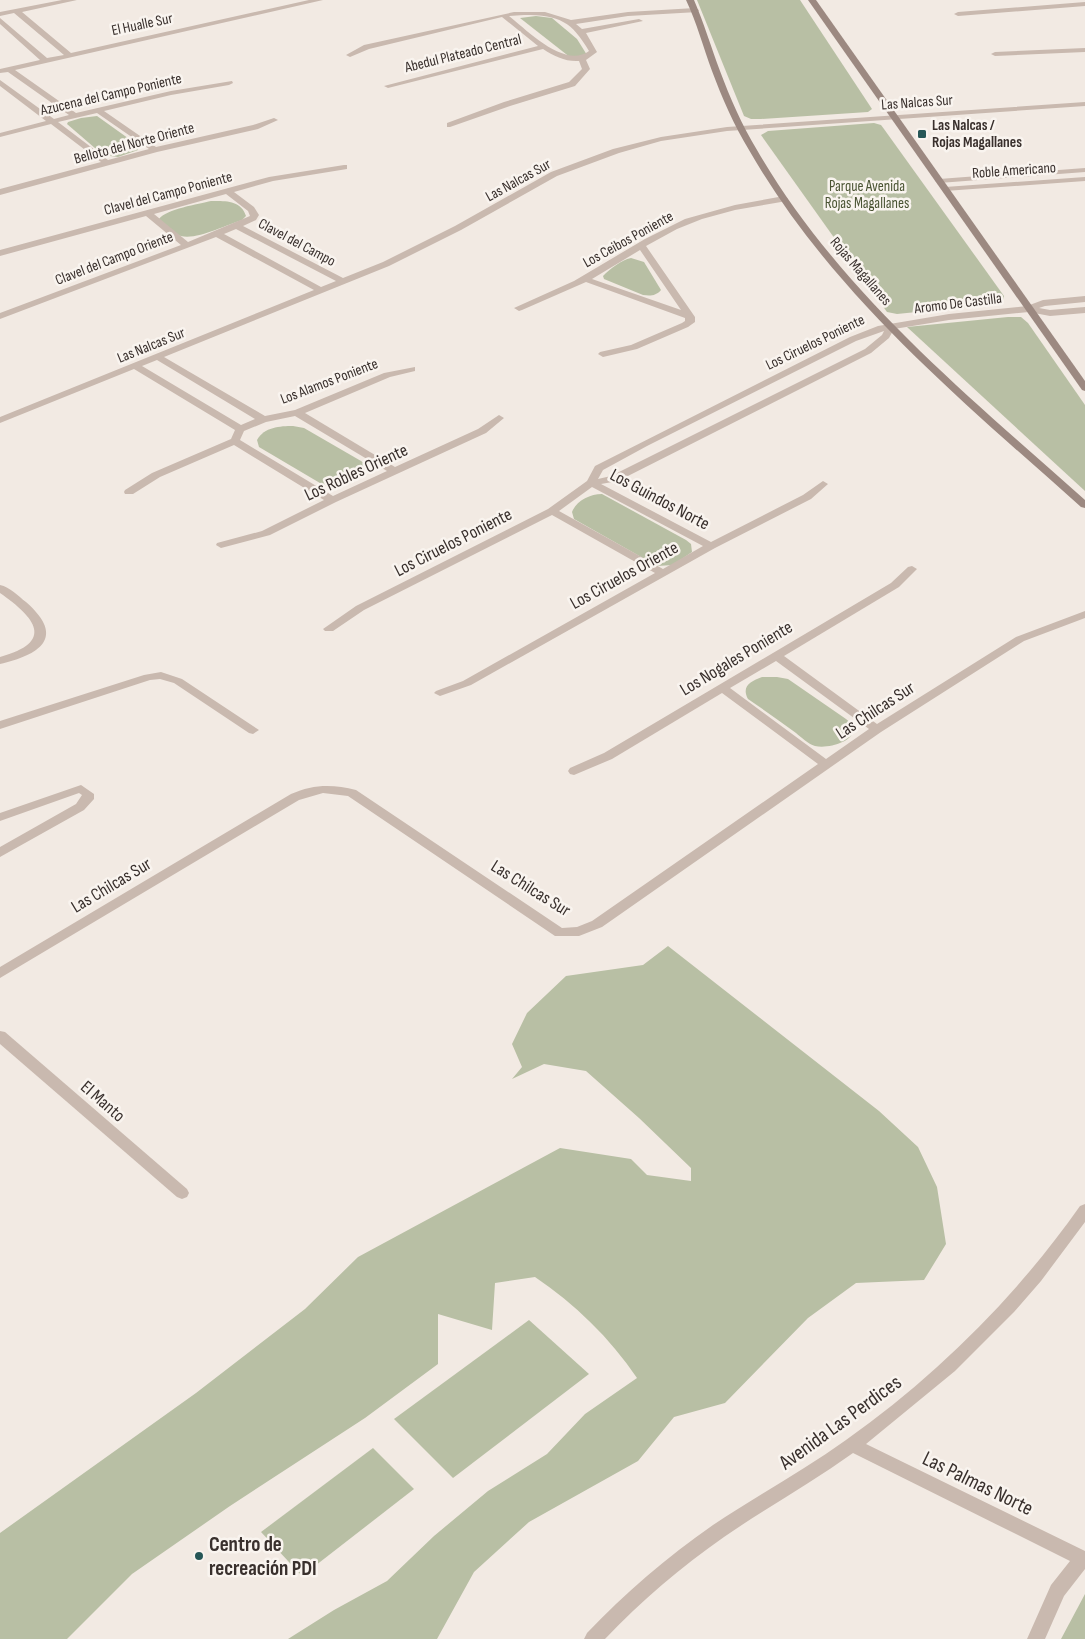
<svg xmlns="http://www.w3.org/2000/svg" width="1085" height="1639" font-family="'Sofia Sans Condensed',sans-serif">
<style>
.green{fill:#b8bfa4}
.lines{fill:none;stroke-linecap:round;stroke-linejoin:round}
.street{fill:#c9b9af;fill-rule:evenodd}
.secondary{fill:#9c8981;fill-rule:evenodd}
.poi-dot{fill:#265656;stroke:#f9f4ef;stroke-width:2}
.labels{text-anchor:middle;stroke-width:5;stroke-linejoin:round;paint-order:stroke}
.far-street-label{font-size:15px;fill:#39302d;stroke:#f9f4ef}
.far-poi-label{font-size:15px;font-weight:bold;fill:#39302d;stroke:#f9f4ef;text-anchor:start}
.far-park-label{font-size:15px;fill:#4a5433;stroke:#f9f4ef}
.street-label{font-size:18px;fill:#39302d;stroke:#f9f4ef}
.near-street-label{font-size:21px;fill:#39302d;stroke:#f9f4ef}
.near-poi-label{font-size:21px;font-weight:bold;fill:#39302d;stroke:#f9f4ef;text-anchor:start}
</style>
<rect width="100%" height="100%" fill="#f2eae3"/>
<g class="green">
<path d="M697,0h103l72,109 -4,3 -107,7h-10l-7,-3z"/>
<path d="M536,16l16,2 25,21 10,16 -16,3 -51,-40z"/>
<path d="M97,116l42,30 -1,4 -20,7 -15,-2 -36,-31 1,-2 13,-4z"/>
<path d="M874,123l7,2 3,4 120,167 -1,4 -7,4 -99,10 -10,-2 -126,-177 7,-4z"/>
<path d="M211,201c14,0 30,-1 35,15l-4,4c-16,5 -45,20 -61,16 -8,-1 -16,-12 -22,-17 7,-10 40,-15 52,-18z"/>
<path d="M631,258l13,4 17,28c-5,6 -11,6 -18,5l-39,-16 -1,-3c7,-7 18,-16 28,-18z"/>
<path d="M1008,317h13l7,6 57,82v86l-178,-164z"/>
<path d="M293,426l11,2 57,33 4,3v9l-16,11 -24,2 -66,-39 -2,-7c7,-13 23,-14 36,-14z"/>
<path d="M602,494l84,46 5,4 1,8 -19,13 -16,1 -83,-47 -2,-7c4,-11 18,-18 30,-18z"/>
<path d="M762,677h15l11,2 58,40c23,18 -15,31 -31,27 -7,-2 -14,-9 -19,-13 -16,-12 -32,-23 -48,-34 -7,-13 3,-18 14,-22z"/>
<path d="M668,946l211,165 39,36 19,40 9,57 -22,36 -68,3 -48,35 -83,85 -51,14 -36,44 -109,61 -55,50 -37,67h-149l46,-29 53,-29 47,-45 54,-45 59,-37 38,-40 52,-36c-27,-40 -62,-74 -102,-101l-40,6 -3,47 -54,-16v50l-73,54 -135,88 -98,68 -65,65h-67v-106l196,-140 109,-84 53,-52 202,-109 71,11 16,16 44,6v-13l-52,-50 -53,-47 -42,-7 -32,15 10,-12 -10,-23 15,-31 39,-37 77,-11z"/>
<path d="M529,1320l60,54 -136,104 -59,-59z"/>
<path d="M373,1448l41,41 -112,87 -41,-44z"/>
<path d="M1085,1594v45h-24z"/>
</g>
<g class="lines">
<g class="street">
<path d="M62,0h15l-55,12 49,41 238,-53h14l-308,70 61,43 95,-22 61,-10 1,2 -4,2 -58,10 -67,16 52,36 97,-22 21,-7 4,2 -20,9 -101,23 -157,43v-6l101,-27 -50,-38 -51,13v-4l46,-12 -46,-35v-6l54,39 15,-4 -61,-43 -8,1v-4l40,-9 -40,-36v-6l47,40 17,-3 -50,-42 -14,3v-4zM97,113l52,36 -41,11 -50,-38z"/>
<path d="M1085,2v4l-127,10 -4,-2 4,-2z"/>
<path d="M695,8l4,2 -1,2 -70,4 -52,8 6,5 57,-10 4,2 -57,12 11,19 -11,8 4,9 -15,17 -65,20 -60,21h-3v-4l57,-21 65,-20 13,-13 -3,-8c-13,1 -25,-5 -36,-12l-155,39 -4,-2 154,-40 -36,-29 -133,32 -19,8 -4,-2 18,-10 150,-33h31l26,8 57,-8zM524,15c36,0 48,7 65,36 -24,18 -61,-20 -80,-35z"/>
<path d="M1085,48v4l-90,4 -4,-2 4,-2z"/>
<path d="M1085,102v4l-358,25 -66,10 -42,12 -62,23 -96,54 -72,36 -225,91 101,59 30,-6 89,-37 31,-6v4l-25,6 -85,36 90,54 83,-38 21,-14 5,3 -18,15 -150,69 -66,33 -49,13 -5,-3 1,-2 45,-12 62,-31 -90,-55 -74,32 -27,17h-8l-1,-2 1,-2 27,-17 79,-34 4,-9 -101,-61 -134,54v-6l314,-127 -98,-53 -216,82v-6l181,-68 -35,-29 -146,40v-6l269,-73 75,-12h3v4l-74,12 -39,11 20,15 5,8 -3,5 -13,6 100,52 40,-16 72,-36 96,-54 62,-23 48,-12 66,-10zM226,194l22,17 2,5 -62,26 -34,-28zM236,229l100,52 -15,6 -97,-53zM157,360l98,59 -14,6 -99,-59zM295,416l92,55 -54,25 -93,-56 4,-9 22,-9z"/>
<path d="M1085,168v4l-146,11 -4,-2 4,-2z"/>
<path d="M1085,177v4l-140,10 -4,-2 4,-2z"/>
<path d="M784,196l4,3 -1,2 -52,9 -33,9 -25,10 -31,17 49,71v5l-7,5 -51,22 -34,8 -5,-3 2,-2 31,-7 51,-22 3,-2v-3l-99,-36 -64,28 -3,1 -5,-3 60,-27 71,-42 40,-20 50,-14zM640,250l41,60 -89,-31z"/>
<path d="M1085,296v6l-40,4 -6,2 11,2 35,-3v6l-35,3 -21,-4 -80,8 -55,9 -5,9 -18,15 -253,128 -17,3 110,58 92,-47 20,-14 5,3 -17,15 -96,49 -244,137 -31,11 -6,-3 2,-2 27,-10 192,-108 -103,-58 -188,95 -31,21h-8l-2,-2 33,-23 192,-97 39,-28 8,-15 255,-129 28,-11 71,-12 78,-8 16,-6zM884,331l-2,4 -17,14 -254,127 -13,3 5,-9 44,-24 209,-105zM592,487l111,59 -40,23 -104,-58z"/>
<path d="M912,566l5,3 -18,18 -115,69 93,68 139,-87 69,-26v7l-61,23 -143,91 -279,195 -23,9h-24l-207,-140 -25,-3 -24,7 -299,178v-11l291,-173c22,-10 42,-10 65,-4l206,138 15,-1 15,-6 226,-157 -96,-71 -110,66 -38,16 -4,-1 -2,-3 2,-3 34,-15 287,-170 17,-16zM776,661l93,68 -43,30 -96,-71z"/>
<path d="M0,585c10,2 18,11 26,17 41,36 13,53 -26,62v-7c55,-15 36,-39 0,-64z"/>
<path d="M161,672l21,7 77,51 -6,4 -4,-1 -75,-50 -14,-4 -10,1 -150,49v-8l144,-46z"/>
<path d="M81,785l13,9v5l-10,11 -84,47v-10l76,-43 6,-9 -3,-2 -79,28v-8z"/>
<path d="M0,1031l5,1 182,157 2,4 -2,4 -5,2 -5,-2 -177,-153z"/>
<path d="M1085,1204v18l-44,59 -27,31 -59,59 -89,73 219,107v18l-21,27 -19,43h-18l24,-54 19,-24 -217,-108c-42,30 -87,55 -129,84 -43,30 -83,64 -119,102h-21l3,-6c38,-40 80,-76 126,-108 43,-29 90,-54 133,-85 91,-65 170,-143 234,-234z"/>
</g>
<g class="secondary">
<path d="M686,0h8c10,23 17,47 26,71 10,27 22,54 37,79 81,140 209,244 328,350v8l-4,-1c-121,-108 -250,-214 -332,-357 -15,-25 -27,-52 -37,-79 -9,-24 -15,-48 -26,-71z"/>
<path d="M808,0h8l269,381v10l-3,-1z"/>
</g>
</g>
<g class="poi-dot">
<rect x="917" y="129" width="10" height="10" rx="2.5"/>
<circle cx="199" cy="1556" r="5"/>
</g>
<g class="labels">
<g class="far-street-label">
<text transform="translate(142 24) rotate(-12)" y="5">El Hualle Sur</text>
<text transform="translate(463 53) rotate(-14)" y="5">Abedul Plateado Central</text>
<text transform="translate(111 94) rotate(-13)" y="5">Azucena del Campo Poniente</text>
<text transform="translate(917 102) rotate(-4)" y="5">Las Nalcas Sur</text>
<text transform="translate(134 143) rotate(-15)" y="5">Belloto del Norte Oriente</text>
<text transform="translate(1014 170) rotate(-4)" y="5">Roble Americano</text>
<text transform="translate(518 180) rotate(-29)" y="5">Las Nalcas Sur</text>
<text transform="translate(168 193) rotate(-15)" y="5">Clavel del Campo Poniente</text>
<text transform="translate(628 239) rotate(-29)" y="5">Los Ceibos Poniente</text>
<text transform="translate(297 242) rotate(28)" y="5">Clavel del Campo</text>
<text transform="translate(114 258) rotate(-21)" y="5">Clavel del Campo Oriente</text>
<text transform="translate(861 271) rotate(49)" y="5">Rojas Magallanes</text>
<text transform="translate(958 303) rotate(-7)" y="5">Aromo De Castilla</text>
<text transform="translate(815 342) rotate(-26)" y="5">Los Ciruelos Poniente</text>
<text transform="translate(151 345) rotate(-22)" y="5">Las Nalcas Sur</text>
<text transform="translate(329 381) rotate(-21)" y="5">Los Alamos Poniente</text>
</g>
<g class="far-poi-label">
<text x="932" y="130">Las Nalcas /<tspan x="932" dy="17">Rojas Magallanes</tspan></text>
</g>
<g class="far-park-label">
<text x="867" y="191">Parque Avenida<tspan x="867" dy="17">Rojas Magallanes</tspan></text>
</g>
<g class="street-label">
<text transform="translate(356 472) rotate(-25)" y="6">Los Robles Oriente</text>
<text transform="translate(660 499) rotate(28)" y="6">Los Guindos Norte</text>
<text transform="translate(453 542) rotate(-27)" y="6">Los Ciruelos Poniente</text>
<text transform="translate(624 575) rotate(-29)" y="6">Los Ciruelos Oriente</text>
<text transform="translate(736 658) rotate(-31)" y="6">Los Nogales Poniente</text>
<text transform="translate(875 710) rotate(-33)" y="6">Las Chilcas Sur</text>
<text transform="translate(111 885) rotate(-31)" y="6">Las Chilcas Sur</text>
<text transform="translate(531 888) rotate(32)" y="6">Las Chilcas Sur</text>
<text transform="translate(103 1101) rotate(41)" y="6">El Manto</text>
</g>
<g class="near-street-label">
<text transform="translate(840 1422) rotate(-36)" y="7">Avenida Las Perdices</text>
<text transform="translate(978 1483) rotate(26)" y="7">Las Palmas Norte</text>
</g>
<g class="near-poi-label">
<text x="209" y="1551">Centro de<tspan x="209" dy="24">recreación PDI</tspan></text>
</g>
</g>
</svg>
